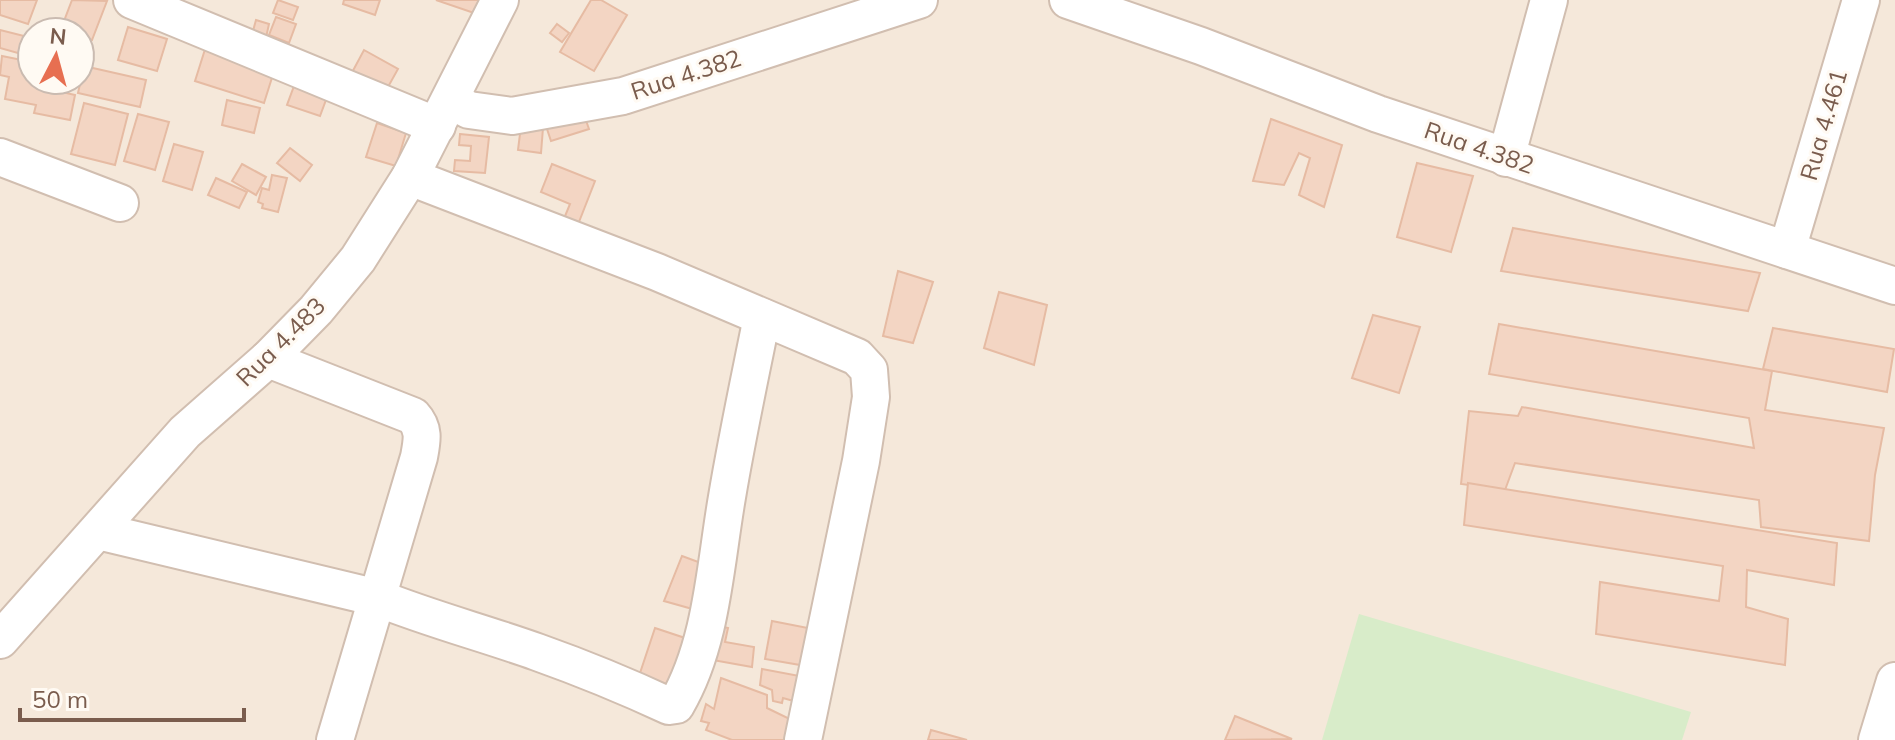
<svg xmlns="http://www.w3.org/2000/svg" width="1895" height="740" font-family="Mulish,sans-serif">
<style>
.residential{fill:#f5e8da;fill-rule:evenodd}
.green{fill:#d8ecc9}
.building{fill:#f3d5c3;stroke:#e6bba3;stroke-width:2}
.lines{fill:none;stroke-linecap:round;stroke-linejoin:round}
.minor-casing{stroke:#d1beb0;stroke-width:40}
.minor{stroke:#fff;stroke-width:36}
.labels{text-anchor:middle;stroke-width:6;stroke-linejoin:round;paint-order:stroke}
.street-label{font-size:24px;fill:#7a5c4d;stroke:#fffaf3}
</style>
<rect width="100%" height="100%" fill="#fdf6ec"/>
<path class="residential" d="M0,0h1895v740h-1895zM32,32h48v48h-48z"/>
<path class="green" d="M1359,614l332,98 -9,28h-360z"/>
<g class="building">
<path d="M0,0h37l-9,24 -28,-9z"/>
<path d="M72,0l35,1 -15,39 -12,-4v-4l-19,-3z"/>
<path d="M278,0l20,7 -5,13 -20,-7z"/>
<path d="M344,0h36l-5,15 -32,-11z"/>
<path d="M436,0h43l-5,13z"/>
<path d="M591,0h10l26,15 -33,56 -34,-19z"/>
<path d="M276,17l20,7 -7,19 -20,-8z"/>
<path d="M256,20l13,4 -4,18 -14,-4z"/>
<path d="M557,24l12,9 -7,9 -12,-9z"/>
<path d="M128,27l39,12 -10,32 -39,-11z"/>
<path d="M0,30l32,8v19l-32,-9z"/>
<path d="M207,43l69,22 -12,38 -69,-22z"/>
<path d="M364,50l34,19 -15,27 -34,-18z"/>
<path d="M2,56l30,6v18h33l-3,12 13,3 -5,25 -36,-7 2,-8 -31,-6 4,-22 -9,-2z"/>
<path d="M84,66l62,14 -6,27 -62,-14z"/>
<path d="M297,78l33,11 -10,27 -33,-11z"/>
<path d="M227,100l33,8 -6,25 -32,-8z"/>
<path d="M84,103l44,11 -13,51 -44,-11z"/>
<path d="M581,106l8,23 -38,12 -8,-24z"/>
<path d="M138,114l31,8 -14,48 -31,-9z"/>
<path d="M1271,119l71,26 -18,62 -25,-12 11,-37 -11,-5 -15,32 -31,-4z"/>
<path d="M377,123l29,10 -10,33 -30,-9z"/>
<path d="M521,126l22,2 -2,25 -23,-3z"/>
<path d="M460,134l29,3 -4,36 -31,-2 1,-11 15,1 1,-15 -12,-1z"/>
<path d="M174,144l29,8 -11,38 -29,-9z"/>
<path d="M290,148l22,17 -12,16 -23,-18z"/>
<path d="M1417,163l56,13 -22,76 -54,-15z"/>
<path d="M242,164l24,13 -10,18 -24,-14z"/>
<path d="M552,164l43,17 -18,46 -14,-6 7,-17 -29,-12z"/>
<path d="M272,175l15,3 -9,34 -16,-4 1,-4 -5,-2 4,-14 7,2z"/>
<path d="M216,178l31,14 -8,16 -31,-13z"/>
<path d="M1513,228l247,45 -12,38 -247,-40z"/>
<path d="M898,271l35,11 -20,61 -30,-7z"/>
<path d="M999,292l48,13 -13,60 -50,-17z"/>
<path d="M1373,315l47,12 -21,66 -47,-15z"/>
<path d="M1499,324l273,47 -7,39 119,18 -9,47 -6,66 -108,-14 -2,-27 -244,-37 -10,27 -44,-6 8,-73 49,5 4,-9 232,41 -5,-30 -260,-44z"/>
<path d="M1773,328l121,21 -7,43 -124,-23z"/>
<path d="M1468,483l369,60 -3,42 -87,-15 -1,37 42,12 -3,46 -189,-31 4,-52 119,19 4,-35 -259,-41z"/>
<path d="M682,556l30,11 -16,43 -32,-9z"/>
<path d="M772,621l41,8 -7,37 -41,-7z"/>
<path d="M715,625l13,3 -3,14 29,5 -2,20 -45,-8z"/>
<path d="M655,628l36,12 -18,54 -36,-12z"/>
<path d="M762,669l48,9 -6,26 -21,-6 -1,5 -9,-2 -1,-11 -12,-5z"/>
<path d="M721,678l46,17v13l31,15 -4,17h-62l-26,-10 3,-7 -8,-2 5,-17 8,5z"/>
<path d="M1235,716l57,23 -67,1z"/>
<path d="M931,730l36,10h-39z"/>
</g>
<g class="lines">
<defs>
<g id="minor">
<path d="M132,0l305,126"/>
<path d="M1068,0l133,46 177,68 517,172"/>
<path d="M450,100l19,10 43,6 111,-20 296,-96"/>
<path d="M0,157l120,46"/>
<path d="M1506,158l43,-158"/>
<path d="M410,177l247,95 200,85 12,13 2,27 -10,64 -58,279"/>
<path d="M1787,250l74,-250"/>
<path d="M268,359l145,57c12,13 9,25 6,41l-84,283"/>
<path d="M98,531l280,67c52,21 106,35 159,54 45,16 89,34 132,54l7,-1c36,-61 39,-139 51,-208 10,-60 23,-120 35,-180"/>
<path d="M0,640l185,-208 83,-73 48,-49 42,-51 52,-82 90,-177"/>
<path d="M1877,740l18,-59"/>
</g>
</defs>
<use href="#minor" class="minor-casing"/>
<use href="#minor" class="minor"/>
</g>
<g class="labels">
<g class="street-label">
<text transform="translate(686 75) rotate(-18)" y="8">Rua 4.382</text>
<text transform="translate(1824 125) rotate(-74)" y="8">Rua 4.461</text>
<text transform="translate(1479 148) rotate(19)" y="8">Rua 4.382</text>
<text transform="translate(281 342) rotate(-45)" y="8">Rua 4.483</text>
</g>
</g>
<g transform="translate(56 56) rotate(6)"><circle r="38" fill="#fffaf3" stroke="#cabbb1" stroke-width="2"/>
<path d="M0-6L14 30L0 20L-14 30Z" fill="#e76f51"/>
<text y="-12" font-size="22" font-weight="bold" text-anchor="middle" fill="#7a5c4d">N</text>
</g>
<path d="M20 708v12h224v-12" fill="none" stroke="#7a5c4d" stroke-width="4"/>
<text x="32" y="708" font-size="24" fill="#7a5c4d" stroke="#fffaf3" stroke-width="6" paint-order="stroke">50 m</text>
</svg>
